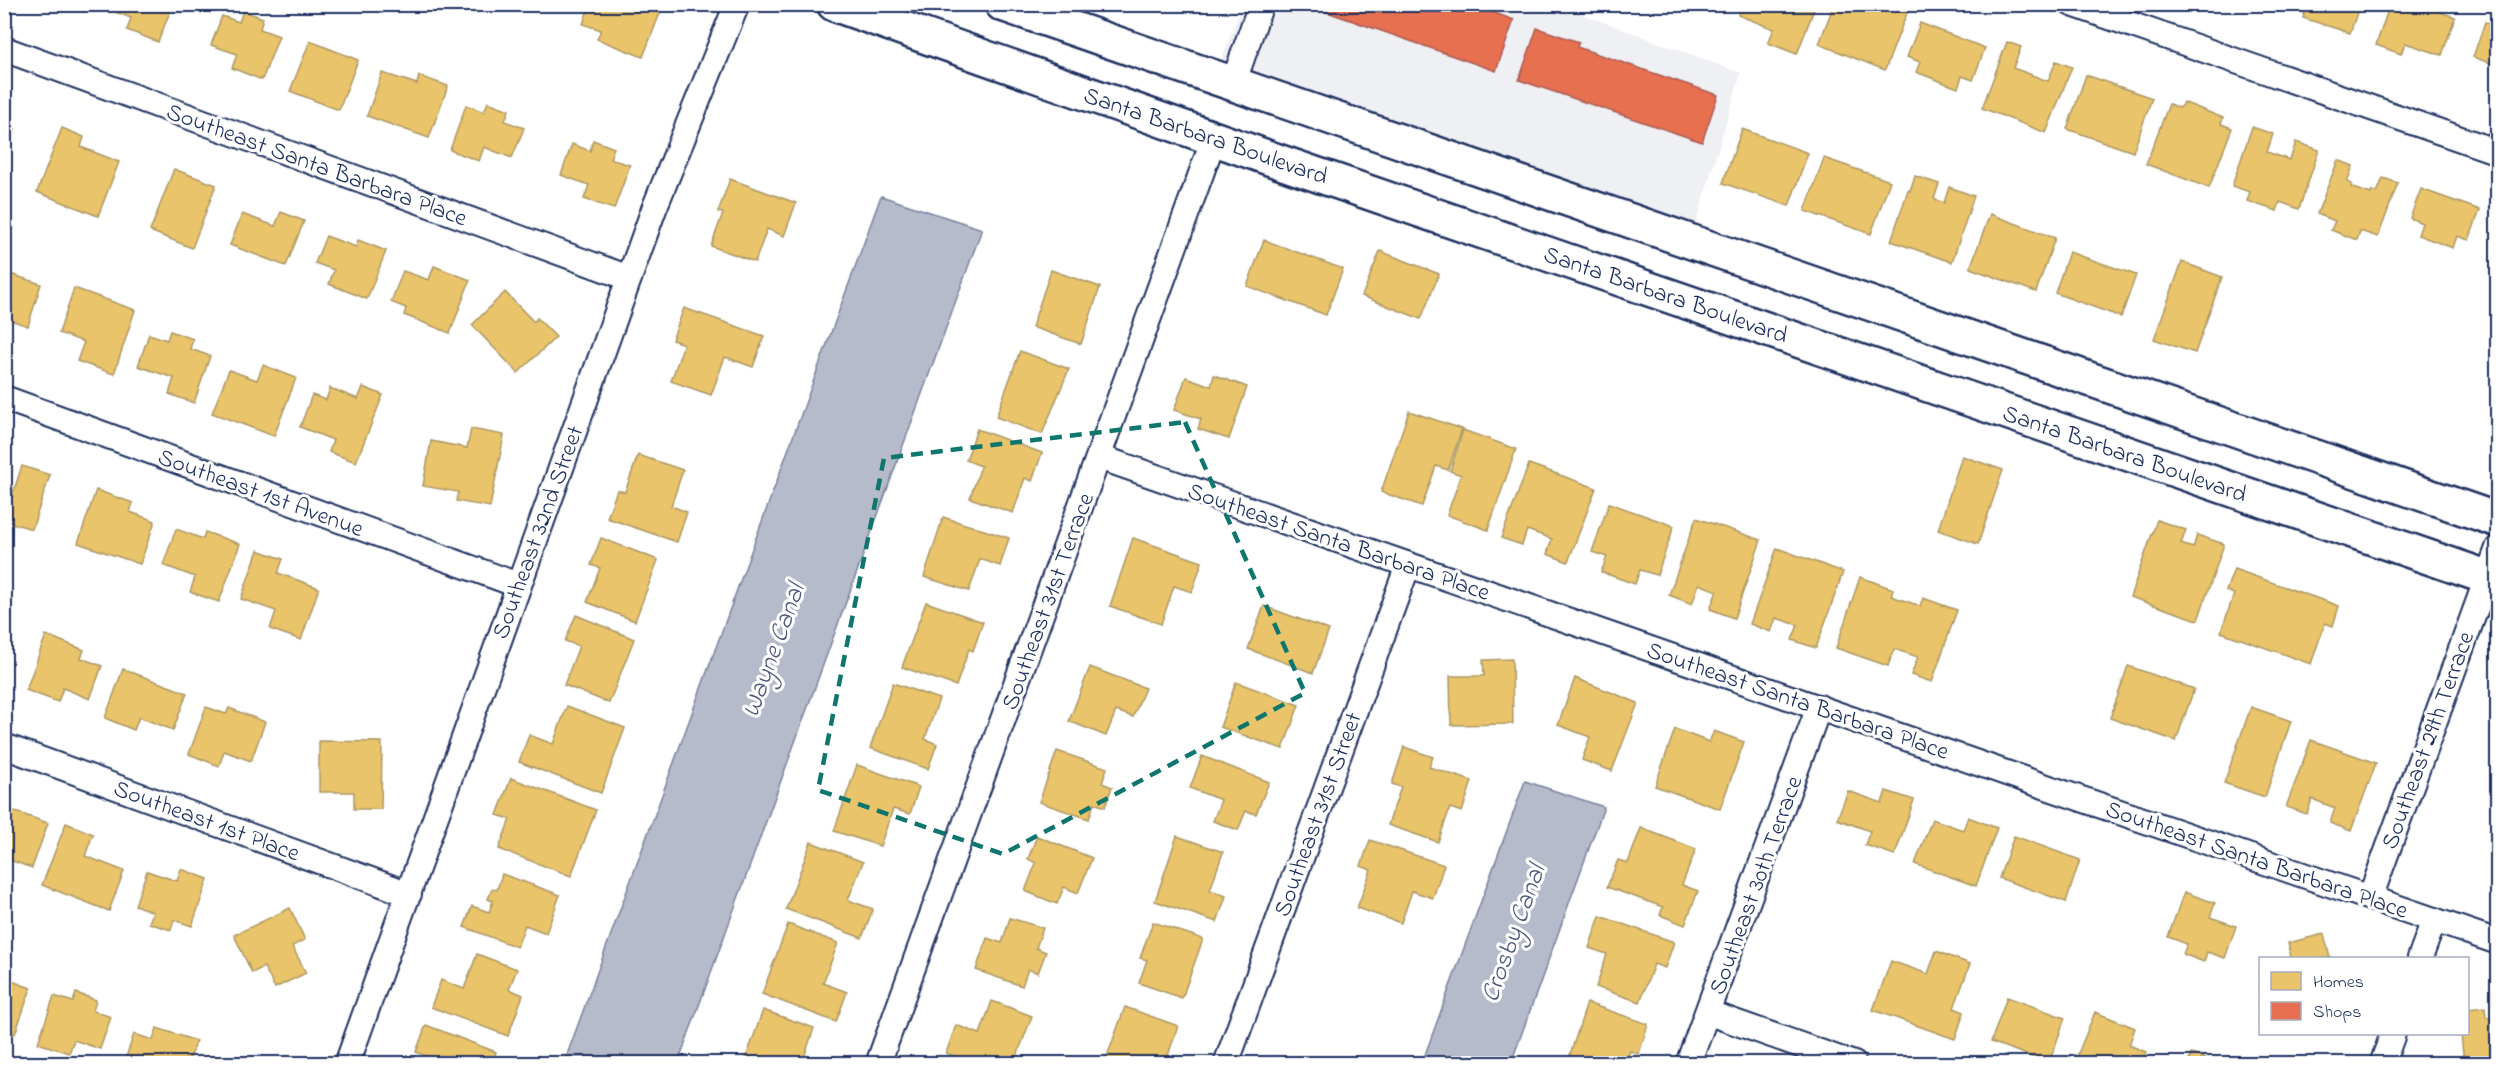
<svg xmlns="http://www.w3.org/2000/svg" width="2502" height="1068" font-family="'Indie Flower',sans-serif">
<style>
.built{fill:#eff0f4}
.water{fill:#b5bbca;stroke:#77839f;stroke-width:1.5}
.homes{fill:#e9c46a;stroke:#ab9766;stroke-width:1.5}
.shops{fill:#e76f51;stroke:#aa5c55;stroke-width:1.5}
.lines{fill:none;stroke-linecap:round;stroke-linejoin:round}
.minor-casing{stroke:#1b2f5e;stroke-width:28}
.secondary-casing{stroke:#1b2f5e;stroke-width:38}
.minor{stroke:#fff;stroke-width:24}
.secondary{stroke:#fff;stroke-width:33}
.marked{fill:none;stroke:#0f766e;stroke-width:4.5;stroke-dasharray:12 8;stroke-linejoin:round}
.labels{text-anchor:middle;stroke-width:6;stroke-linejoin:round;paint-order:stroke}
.street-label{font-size:24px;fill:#1b2f5e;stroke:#fff}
.water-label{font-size:26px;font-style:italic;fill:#49597e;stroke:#fff}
</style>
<rect width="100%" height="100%" fill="#fff"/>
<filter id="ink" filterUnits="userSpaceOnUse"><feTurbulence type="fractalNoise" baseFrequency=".0167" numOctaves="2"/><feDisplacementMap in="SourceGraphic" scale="12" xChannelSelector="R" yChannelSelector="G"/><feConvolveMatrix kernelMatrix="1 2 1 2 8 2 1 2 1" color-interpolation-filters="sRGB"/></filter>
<g filter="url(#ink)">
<path class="built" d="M1555,4l186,69 -47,157 -475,-164 23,-61z"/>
<g class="water">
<path d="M881,196l101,33 -304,834h-114z"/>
<path d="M1525,781l79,26 -93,256h-89z"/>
</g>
<g class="homes">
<path d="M110,4h63l-15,38 -31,-12 4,-12 -23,-9z"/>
<path d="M590,4h63l9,4 -19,49 -46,-18 4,-9 -18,-6z"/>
<path d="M1742,4h74l-19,50 -29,-11 6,-14 -36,-14z"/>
<path d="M1834,4h29l13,7 3,-7h16l13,6 -23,60 -66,-26z"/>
<path d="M2307,4h53l-10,29 -47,-15z"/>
<path d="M2390,4h12l22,8 2,-5 29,10 -13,38 -37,-12 -4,11 -25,-9z"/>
<path d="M243,11l20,7 -3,11 19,7 -17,44 -30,-12 5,-14 -26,-9 11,-29 17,6z"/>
<path d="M2485,22l13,4v40l-25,-9z"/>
<path d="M1920,23l65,25 -12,32 -11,-4 -4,12 -42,-16 4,-10 -13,-5z"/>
<path d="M310,41l48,19 -19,50 -49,-19z"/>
<path d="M2007,42l14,5 -8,21 35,13 8,-20 16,6 -26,66 -64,-25z"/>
<path d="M382,73l35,11 2,-8 29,10 -19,52 -62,-22z"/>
<path d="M2086,75l66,23 -19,54 -66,-23z"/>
<path d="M488,102l21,8 -4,11 19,7 -12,30 -28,-11 -5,14 -29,-11 16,-45 18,7z"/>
<path d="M2183,102l40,16 -2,6 11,4 -23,60 -63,-24 23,-60 11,4z"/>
<path d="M4,126l11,3 -11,29z"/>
<path d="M2252,127l21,7 -6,18 23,8 6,-18 23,8 -20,59 -19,-7 -3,9 -30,-10 3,-9 -18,-6z"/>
<path d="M62,128l22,9 -3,10 38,15 -21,54 -61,-24z"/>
<path d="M1742,129l66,24 -19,53 -66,-23z"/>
<path d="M593,140l21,8 -4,11 20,6 -16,44 -30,-10 5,-14 -28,-10 11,-31 18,7z"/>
<path d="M1824,158l66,23 -19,53 -66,-23z"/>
<path d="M2338,160l15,6 -6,16 5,2 -1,3 20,7 1,-3 5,2 6,-15 15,5 -20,54 -18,-6 -3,9 -26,-10 4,-9 -18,-7z"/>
<path d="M174,169l42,16 -24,63 -42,-17z"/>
<path d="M1915,176l24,8 -5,15 10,4 5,-16 25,9 -22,66 -61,-21 17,-51 2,1z"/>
<path d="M730,179l66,24 -12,33 -17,-7 -12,33 -44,-16 12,-33 -5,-1z"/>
<path d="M2421,189l59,21 -11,30 -12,-4 -4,12 -35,-13 4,-12 -12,-5z"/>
<path d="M281,212l23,9 -18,45 -56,-21 12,-31 33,12z"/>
<path d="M1990,214l65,24 -19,54 -66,-24z"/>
<path d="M326,236l30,11 2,-7 28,11 -19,48 -38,-15 5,-14 -19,-7z"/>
<path d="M1264,240l79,29 -17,46 -79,-29z"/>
<path d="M1380,251l59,23 -18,45 -59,-23z"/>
<path d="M2069,252l67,23 -15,42 -66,-24z"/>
<path d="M2182,262l40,15 -27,76 -41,-14z"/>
<path d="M434,266l36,14 -20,53 -46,-18 2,-7 -15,-6 12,-31 26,9z"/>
<path d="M1051,270l49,17 -19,57 -49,-17z"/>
<path d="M4,272l37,12 -13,42 -24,-8z"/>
<path d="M74,288l61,22 -21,64 -37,-13 7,-19 -25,-9z"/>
<path d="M505,292l29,30 3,-4 19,19 -38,36 -46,-48z"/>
<path d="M684,308l80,28 -11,31 -28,-10 -14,38 -40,-14 13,-37 -12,-4z"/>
<path d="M170,331l23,8 -3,10 20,7 -16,47 -25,-9 5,-16 -36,-12 11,-32 18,6z"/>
<path d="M1020,351l49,18 -27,65 -46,-17z"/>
<path d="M263,365l33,13 -22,58 -62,-23 17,-43 28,10z"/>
<path d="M1214,375l33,12 -18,52 -31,-10 3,-10 -27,-9 12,-33 25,9z"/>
<path d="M363,387l20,8 -27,67 -27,-10 4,-12 -33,-13 12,-32 14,5 4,-12 28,11z"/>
<path d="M1409,411l53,18 -14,41 -12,-4 -14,40 -41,-14z"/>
<path d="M471,429l33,6 -14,72 -34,-6 2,-9 -35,-6 8,-45 36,7z"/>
<path d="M977,429l65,24 -10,28 -7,-3 -12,35 -43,-15 11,-32 -15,-6z"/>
<path d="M1463,430l53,19 -28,81 -41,-15 14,-40 -11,-4z"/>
<path d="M638,455l45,15 -12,36 16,6 -10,30 -70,-24 10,-28 8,2z"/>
<path d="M1962,456l41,14 -25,74 -40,-14z"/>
<path d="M1529,464l67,24 -28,74 -21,-8 5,-15 -25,-9 -5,15 -21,-7z"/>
<path d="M22,466l28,9 -18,54 -20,-6 -7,22 -1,-55 9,3z"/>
<path d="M96,490l37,13 -3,9 25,9 -15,43 -62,-21z"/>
<path d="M1609,503l65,23 -17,49 -17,-5 -5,14 -34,-12 6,-15 -15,-5z"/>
<path d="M943,517l66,21 -9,28 -20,-7 -11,32 -45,-14z"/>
<path d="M1696,518l65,22 -27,78 -24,-9 7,-18 -18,-7 -7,20 -23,-9z"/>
<path d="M2157,520l29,10 -5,14 12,4 4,-13 27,9 -26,76 -68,-23z"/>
<path d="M176,529l27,10 2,-7 35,12 -21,58 -29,-10 5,-15 -32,-12z"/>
<path d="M601,538l57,22 -23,61 -48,-19 13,-34 -9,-3z"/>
<path d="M1133,538l69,24 -10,30 -18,-6 -13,38 -51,-18z"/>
<path d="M1777,548l66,24 -27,76 -24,-8 6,-15 -22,-7 -5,14 -21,-8z"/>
<path d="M258,550l25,9 -5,14 41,15 -18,52 -31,-11 6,-18 -35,-12z"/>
<path d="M2234,569l105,37 -6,20 -8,-3 -14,41 -90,-32 13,-38 -8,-3z"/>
<path d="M1860,577l33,12 -2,7 29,10 3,-8 34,12 -25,72 -21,-7 7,-18 -24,-8 -6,17 -52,-18z"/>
<path d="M926,602l57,20 -10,29 -4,-2 -13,37 -54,-19z"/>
<path d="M1264,606l65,24 -16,43 -65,-24z"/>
<path d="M576,615l58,24 -25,64 -45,-18 15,-39 -14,-5z"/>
<path d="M46,635l38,15 -3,8 21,8 -12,33 -27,-11 -5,14 -32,-12z"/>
<path d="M1512,659l1,65 -62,1 -1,-49h34l-1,-16z"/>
<path d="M2128,666l66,23 -18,52 -66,-23z"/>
<path d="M1090,667l55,21 -12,29 -17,-6 -10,25 -37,-15z"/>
<path d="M123,669l64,24 -14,37 -34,-13 -5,13 -29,-12z"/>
<path d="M1575,678l63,25 -26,68 -30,-11 8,-23 -32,-12z"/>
<path d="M1236,682l63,23 -16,44 -63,-22z"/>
<path d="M893,683l46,16 -14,40 12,5 -9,25 -58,-21z"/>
<path d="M567,706l58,22 -24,65 -82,-31 10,-27 24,9z"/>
<path d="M206,707l20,7 3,-6 36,14 -14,39 -27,-10 -5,15 -30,-12z"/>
<path d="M2251,707l40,14 -26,76 -41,-14z"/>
<path d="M1675,729l34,13 5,-11 30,11 -24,67 -65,-23z"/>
<path d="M2311,740l65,23 -25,68 -21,-8 5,-15 -23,-9 -5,15 -21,-7z"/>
<path d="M319,741l63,1 -1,67h-27v-17h-35z"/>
<path d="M1404,747l29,10 -4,10 43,14 -10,31 -12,-4 -12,34 -50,-17 13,-38 -9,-3z"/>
<path d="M1057,751l50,17 -5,15 10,4 -7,20 -11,-4 -5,16 -50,-17z"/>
<path d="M1202,756l67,26 -13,32 -10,-3 -8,19 -25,-9 8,-21 -31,-12z"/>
<path d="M857,765l62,22 -9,27 -17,-5 -13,37 -46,-15z"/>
<path d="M511,778l85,32 -25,66 -72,-27 11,-30 -13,-4z"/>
<path d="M1848,791l34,12 4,-12 28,9 -19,55 -30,-10 5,-14 -33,-12z"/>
<path d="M4,808l44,15 -16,45 -28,-10z"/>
<path d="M1968,817l29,11 -21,58 -61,-22 17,-45 31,11z"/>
<path d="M66,823l27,11 -8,22 39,15 -15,40 -67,-26z"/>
<path d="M1641,828l55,21 -14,36 16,6 -13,34 -25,-10 3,-8 -56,-20 11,-27 10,3z"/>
<path d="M1037,836l55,22 -14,35 -14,-6 -7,17 -32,-13 11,-28 -8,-4z"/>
<path d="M1177,836l46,16 -13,38 16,6 -9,26 -62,-21z"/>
<path d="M2014,836l66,24 -14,42 -67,-24z"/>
<path d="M1370,840l74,25 -11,33 -21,-7 -11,32 -44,-15 14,-38 -10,-4z"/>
<path d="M811,842l52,20 -15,38 25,9 -11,29 -76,-29z"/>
<path d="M181,869l27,10 -16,47 -18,-6 -3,10 -22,-7 4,-11 -18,-7 12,-34 30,10z"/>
<path d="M502,874l58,21 -14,38 -21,-8 -8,22 -53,-20 8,-21 17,6 4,-11 -5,-2 4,-10 5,1z"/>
<path d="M2184,892l31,11 -5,14 26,9 -11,32 -18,-6 -3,10 -21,-8 4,-10 -19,-7z"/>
<path d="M290,908l15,32 -13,6 14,27 -31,15 -11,-21 -12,6 -18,-38z"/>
<path d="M1600,916l74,26 -9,26 -11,-4 -14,38 -44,-15 11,-33 -18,-6z"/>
<path d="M1010,918l33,10 -7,20 10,4 -8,21 -10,-4 -6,17 -46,-16 11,-32 15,5z"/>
<path d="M1153,922l50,17 -21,59 -43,-15 8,-23 -7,-2z"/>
<path d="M788,924l50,19 -15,40 24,9 -11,30 -74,-28z"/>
<path d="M2324,934l6,24h-39l-3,-15z"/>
<path d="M1936,951l34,13 -16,44 10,4 -9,27 -82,-29 18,-49 37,13z"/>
<path d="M477,954l40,15 -8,20 14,6 -15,41 -77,-29 10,-27 23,9z"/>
<path d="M4,967l9,3 -4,10 22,8 -16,46 -11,-4z"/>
<path d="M76,993l20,7 -3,11 18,6 -11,32 -26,-9 -5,13 -31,-10 16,-47 19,6z"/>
<path d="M2007,997l58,21 -16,45 -58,-21z"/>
<path d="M992,1001l40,15 -18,48h-40l-28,-11 10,-28 24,9z"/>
<path d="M1587,1003l61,21 -9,30 -9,-3 -5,13h-58z"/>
<path d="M1125,1007l53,19 -13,38 -60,-2z"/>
<path d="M2485,1007l1,10 12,-1v48h-34l-3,-30h7v-25z"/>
<path d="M763,1010l51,18 -12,36h-58z"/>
<path d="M2095,1012l40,16 -6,17 17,7 -5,12h-59l-7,-3z"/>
<path d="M426,1025l70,27 -4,12h-65l2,-7 -13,-5z"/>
<path d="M157,1028l39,13 -8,23 -64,-1 10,-29 19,6z"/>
<path d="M2191,1054l21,7 -1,3h-23z"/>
</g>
<g class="shops">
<path d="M1311,4h159l44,16 -18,51 -186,-65z"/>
<path d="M1537,28l42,14 -2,5 141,48 -16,47 -183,-62z"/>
</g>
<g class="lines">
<defs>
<g id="minor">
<path d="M2072,4l426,148"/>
<path d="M4,49l625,229"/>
<path d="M1233,84l28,-80"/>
<path d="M4,398l514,187"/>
<path d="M1099,457l933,325 466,160"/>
<path d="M4,746l405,148"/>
<path d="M2370,898l128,-350"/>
<path d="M2420,958l14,-38"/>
<path d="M1709,1013l145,51"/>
<path d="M347,1064l307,-855 83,-205"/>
<path d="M878,1064l336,-926"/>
<path d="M1226,1064l182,-499"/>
<path d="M1688,1064l131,-357"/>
<path d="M2382,1064l11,-30"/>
</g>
<g id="secondary">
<path d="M834,4l452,160 1212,417"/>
<path d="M1002,4l1496,516"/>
</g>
</defs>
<use href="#minor" class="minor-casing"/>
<use href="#secondary" class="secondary-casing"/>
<use href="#minor" class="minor"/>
<use href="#secondary" class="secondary"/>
</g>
</g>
<path class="marked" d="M1185,422l120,271 -302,161 -185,-64 66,-332z"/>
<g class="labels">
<g class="street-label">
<text transform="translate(1206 135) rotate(19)" y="8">Santa Barbara Boulevard</text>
<text transform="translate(317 164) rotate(20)" y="8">Southeast Santa Barbara Place</text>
<text transform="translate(1666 294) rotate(19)" y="8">Santa Barbara Boulevard</text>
<text transform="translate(2125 453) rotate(19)" y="8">Santa Barbara Boulevard</text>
<text transform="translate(261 492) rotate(20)" y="8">Southeast 1st Avenue</text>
<text transform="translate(537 532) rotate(-70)" y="8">Southeast 32nd Street</text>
<text transform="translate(1339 541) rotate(19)" y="8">Southeast Santa Barbara Place</text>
<text transform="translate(1047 601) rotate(-70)" y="8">Southeast 31st Terrace</text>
<text transform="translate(1798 700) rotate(19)" y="8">Southeast Santa Barbara Place</text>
<text transform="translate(2427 740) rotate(-70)" y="8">Southeast 29th Terrace</text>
<text transform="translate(1317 814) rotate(-70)" y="8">Southeast 31st Street</text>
<text transform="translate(207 820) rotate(20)" y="8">Southeast 1st Place</text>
<text transform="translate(2257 859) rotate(19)" y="8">Southeast Santa Barbara Place</text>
<text transform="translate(1755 885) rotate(-70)" y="8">Southeast 30th Terrace</text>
</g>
<g class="water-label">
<text transform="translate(772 650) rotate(-70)" y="9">Wayne Canal</text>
<text transform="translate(1512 933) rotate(-70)" y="9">Crosby Canal</text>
</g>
</g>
<rect width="2502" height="1068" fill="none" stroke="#fff" stroke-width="24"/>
<rect x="12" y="12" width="2478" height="1044" fill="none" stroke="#1b2f5e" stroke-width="2" filter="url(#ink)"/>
<rect x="2259" y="957" width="210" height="78" fill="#ffffff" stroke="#a4acbf" stroke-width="1.5"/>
<rect x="2271" y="972" width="30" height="18" fill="#e9c46a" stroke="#a4acbf" stroke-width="1.5"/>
<text x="2313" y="987" font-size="18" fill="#1b2f5e">Homes</text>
<rect x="2271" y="1002" width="30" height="18" fill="#e76f51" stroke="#a4acbf" stroke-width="1.5"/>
<text x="2313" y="1017" font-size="18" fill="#1b2f5e">Shops</text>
</svg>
